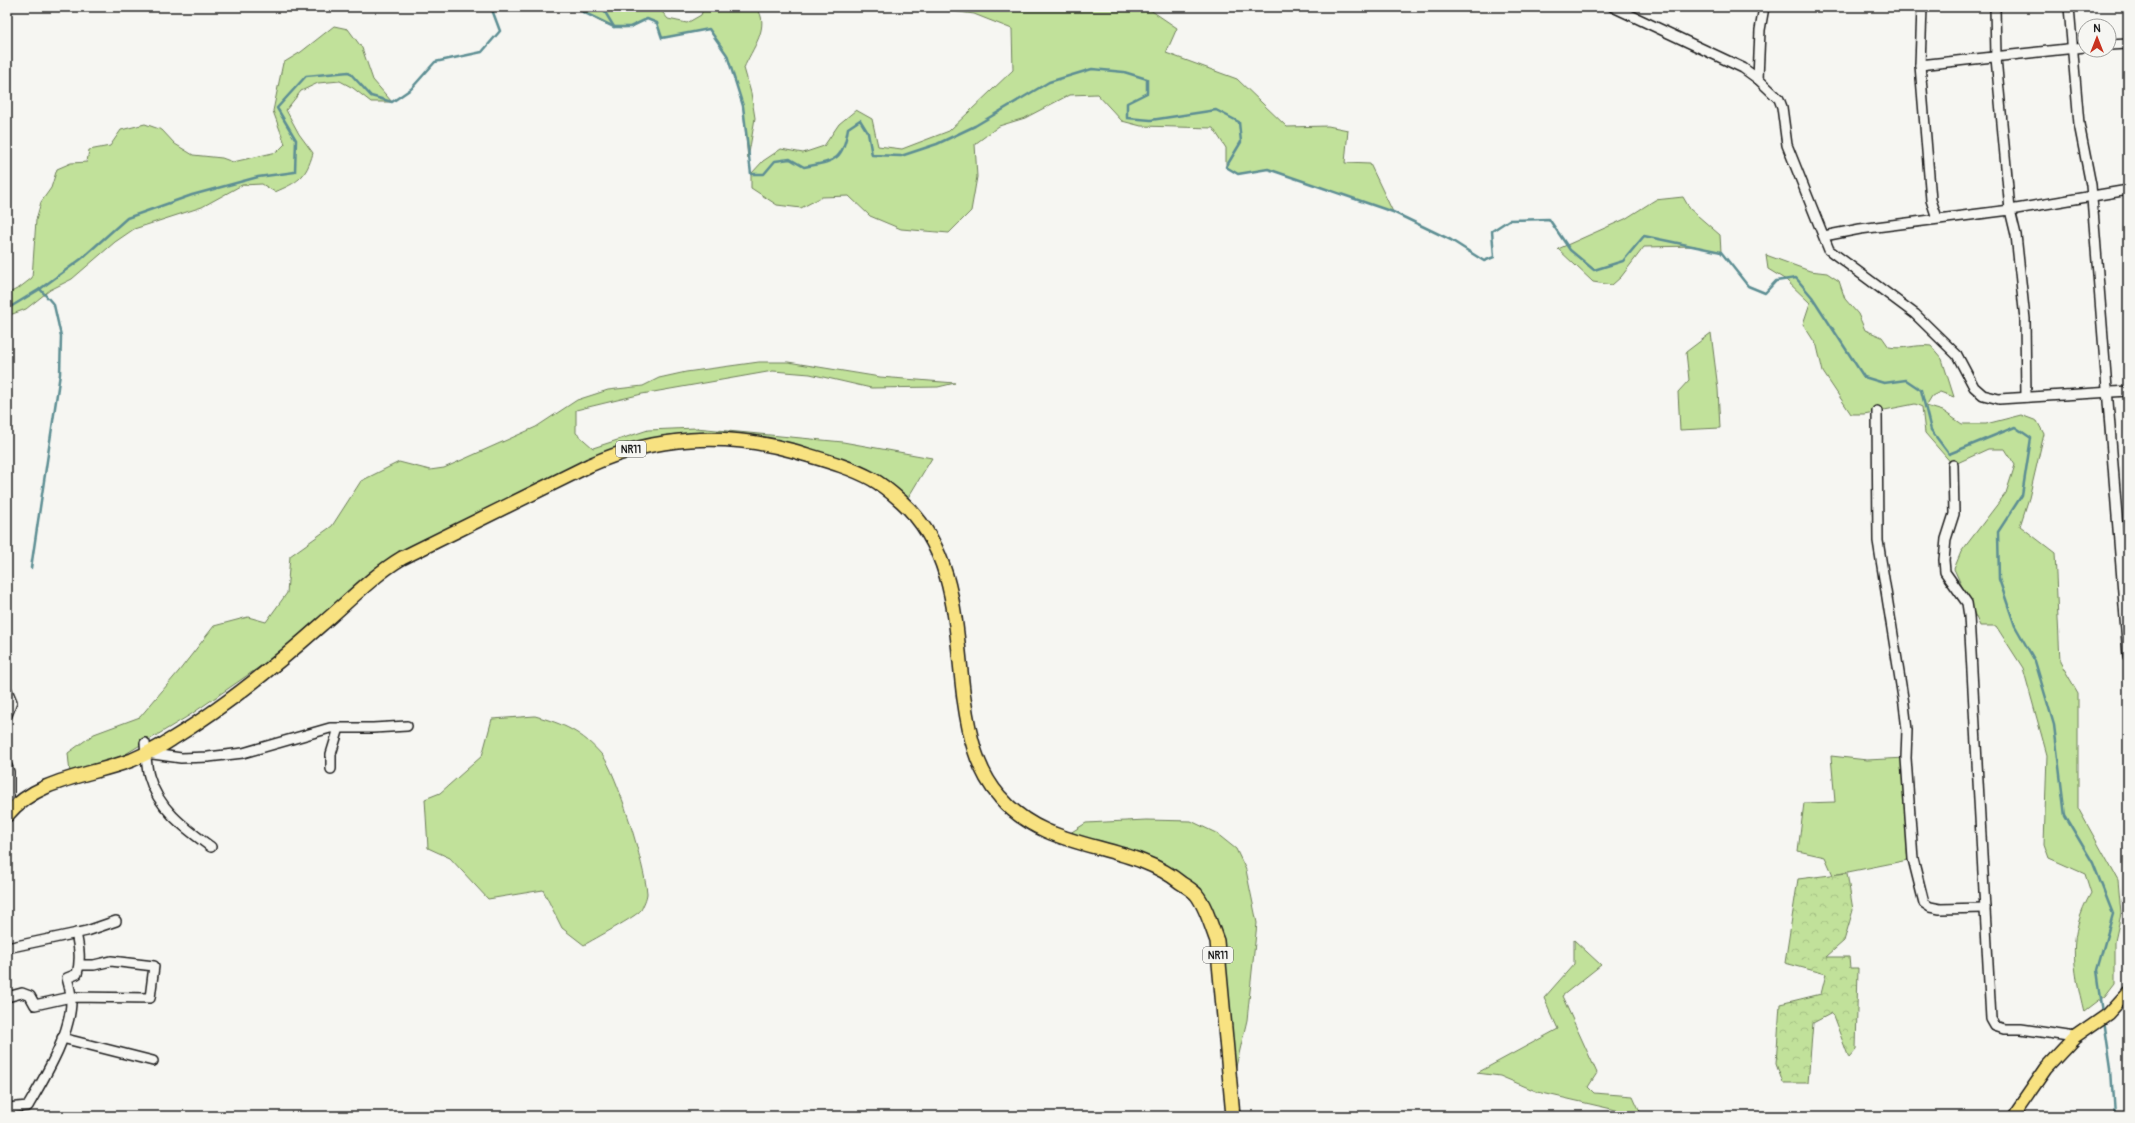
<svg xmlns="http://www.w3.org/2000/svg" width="2135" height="1123" font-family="Pangolin,sans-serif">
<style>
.green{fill:#c1e19a;stroke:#6e7e5b}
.forest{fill:url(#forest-crowns);stroke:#6e7e5b}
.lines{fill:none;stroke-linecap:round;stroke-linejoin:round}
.stream{stroke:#5d8e93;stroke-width:2.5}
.minor-casing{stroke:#1c1c1c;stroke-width:12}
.major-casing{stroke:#1c1c1c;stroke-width:14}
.highway-casing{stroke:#1c1c1c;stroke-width:16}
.minor{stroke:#f6f6f2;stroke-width:9}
.major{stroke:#f8e281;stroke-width:11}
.highway{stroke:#f8e281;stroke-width:13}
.labels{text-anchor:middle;stroke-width:4;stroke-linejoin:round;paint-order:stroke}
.shield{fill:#f6f6f2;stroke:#5d5d5c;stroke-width:1}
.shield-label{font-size:10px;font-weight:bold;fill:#1c1c1c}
</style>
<defs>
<pattern id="forest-crowns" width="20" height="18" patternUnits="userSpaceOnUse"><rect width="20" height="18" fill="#c1e19a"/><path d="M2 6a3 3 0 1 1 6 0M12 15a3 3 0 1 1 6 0" fill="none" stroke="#a5c084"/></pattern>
</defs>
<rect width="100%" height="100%" fill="#f6f6f2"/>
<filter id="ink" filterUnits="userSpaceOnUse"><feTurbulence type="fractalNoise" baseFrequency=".025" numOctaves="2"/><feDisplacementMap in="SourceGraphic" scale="8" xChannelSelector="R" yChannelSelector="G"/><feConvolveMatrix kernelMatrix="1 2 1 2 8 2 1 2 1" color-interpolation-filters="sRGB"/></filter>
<g filter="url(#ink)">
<g class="green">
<path d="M578,7h80l10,12 19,4 14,-8 3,-8h52c16,19 -5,43 -12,61l7,25 4,25 -7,41 -5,-53 -16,-51 -18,-26 -47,9 -5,-15 -9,-4c-6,2 -12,7 -18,8 -16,4 -40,-9 -52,-20z"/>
<path d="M937,7h209l31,21 -11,25 71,26 50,48 41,-1 20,4 -3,33 25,1 23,48 -125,-43 -30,5 -12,-7v-19l-13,-20 -72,-2 -19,-5 -25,-27 -28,1 -44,23 -26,8 -24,18 2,33 -6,34 -22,22 -48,-4 -31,-13 -21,-20 -27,1 -21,11 -24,-3 -26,-17v-14l12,-13 18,-12 22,4 21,-7 15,-22 17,-14 16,9 6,27 24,3 47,-18 64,-61 -1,-41 -38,-15 -37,-5z"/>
<path d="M334,26l14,3 14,19 11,32 19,22h-21l-18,-14 -13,-7 -22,2 -17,8 -15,19 13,24 14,19c-7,25 -15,29 -38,39l-13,-8 -20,1 -40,22 -68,22 -19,13 -43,37 -22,11 -24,19 -19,7v-22l12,-6 13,-10 4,-58 5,-18 10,-14 6,-19 14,-6 16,-1 2,-12 21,-4 11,-16 24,-6 17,6 13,14 18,11 29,3 11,4 44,-10 8,-8 -12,-33 10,-48 18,-11z"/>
<path d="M1683,197l7,12 30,26 1,17 -27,-6 -50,1 -23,30 -9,8 -19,-3 -35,-33 67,-30 30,-19z"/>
<path d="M1766,255l44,16 17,2 12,8 6,18 13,15 7,16 17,7 7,10c15,3 26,-3 42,-1l11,13 12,38 -14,-5 -8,4 -6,10 17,5 19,13h24l35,-9 16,6 7,13 -15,64 -9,28 35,27 5,109 18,31v115l40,72 3,34 -6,27v42l-10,13 -21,16c-11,-46 -17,-76 7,-119l-6,-19 -36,-16 -5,-14 3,-89 -24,-87 -27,-42h-16l-26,-57 7,-17 45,-59 9,-28 -10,-16h-17l-35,16 -28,-32 -3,-26 -7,-3 -51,10h-13l-28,-42 -6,-26 -14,-22 7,-21 -24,-23 -18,-11z"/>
<path d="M1711,333l7,56 2,39 -40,2 -2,-38 11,-12 -3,-28z"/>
<path d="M759,362h29l92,15 75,6 -17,4 -67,1 -61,-14 -37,-3 -131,23 -66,16v23l17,15 55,-18 48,-2 147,14 89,16 -26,43 -39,-28 -142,-38 -143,28 -189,92 -122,104 -81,56 -81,49 -39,10 -2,-21 26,-19 46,-17 39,-46 35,-45 34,-9 18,5 21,-29 3,-37 42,-30 29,-45 38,-19 31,8 14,-2 92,-41 41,-27 31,-10 35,-4 16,-8 27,-6z"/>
<path d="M535,716c29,8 47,16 67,39 15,17 43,113 45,138 0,5 -4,13 -6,17 -4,6 -47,29 -57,35l-22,-17 -19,-38 -55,9 -38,-41 -22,-10 -3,-49 15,-6 42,-37 10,-37z"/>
<path d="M1831,756l36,4 39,-2 7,101 -80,16 -8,-18 -27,-6 6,-48 31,-1z"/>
<path d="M1146,820l45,1 25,12 20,16 10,21 11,53 -10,97 -16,68 -22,-168 -35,-44 -115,-36 27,-17z"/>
<path d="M1574,940l27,25 -39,31 35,77 -9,14 6,6 39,3 9,20 -104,-24 -38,-16 -23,-3 81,-44 -14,-31 30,-34z"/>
</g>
<path class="forest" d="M1847,873l6,37 -9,31 -18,16h23l1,11h8l-2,82 -7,8 -17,-45 -19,10 -5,60h-25l-7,-19 4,-60 41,-10 5,-20 -41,-11 13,-84z"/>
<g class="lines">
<g class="stream">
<path d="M578,7l5,5 31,15"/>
<path d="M602,7l12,20h16l17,-8 10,4 5,15 47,-9 18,26 16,51 8,68h13l11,-13 15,-2 14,8c30,-6 39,-5 44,-39l12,-8 8,13 4,22 29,1 36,-12 38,-18 74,-44 43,-13 32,3 23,7v14l-20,10v15l24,2 65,-10 23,12 2,20 -15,25 12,7 30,-5 125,43 58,28 33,21 10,-4 -2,-26 17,-11 40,-1 21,31 24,20 29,-9 21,-25 77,16 27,34 17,7 11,-12 20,-3 16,19 52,80 20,6 22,-3 15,10 10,40 18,24 66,-27 16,11 -9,57 -24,37 1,47 16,47 20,35 19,64 11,91 28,47 20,51 -16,56 6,43"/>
<path d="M7,309l33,-20 41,-30 46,-41 65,-23 66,-18 37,-5 1,-32 -19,-32 29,-32 43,-4 22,24 21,6 19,-13 24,-27 47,-10 18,-21 -9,-24"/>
<path d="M31,568l29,-194 1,-38 -7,-31 -14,-16"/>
<path d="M2104,1020l7,48 3,48"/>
</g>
<defs>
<g id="minor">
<path d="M1613,7l130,61 15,11 21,20 3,8 5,38 42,105 86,64 42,41 17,32 9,8 16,4 129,-8"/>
<path d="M1922,7l-2,58 11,135 6,18"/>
<path d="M1995,7l1,51 14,152 6,25 9,84 1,78"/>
<path d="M2069,7l10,117 12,61 37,471"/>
<path d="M2109,45l19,-1"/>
<path d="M1920,65l165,-18"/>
<path d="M1758,79l2,-49 4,-23"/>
<path d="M1824,236l36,-7 150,-19 118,-20"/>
<path d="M1877,411l1,130 26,163 3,26 -1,28 7,101 11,44 6,4 10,2 45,-1"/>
<path d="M1953,465l1,49 -8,25 -2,21 1,12 22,31 2,13 22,403 4,7 9,3h17l54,8"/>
<path d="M7,690l5,12 -5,13"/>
<path d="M145,743c1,10 1,23 4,33 9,33 36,52 62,71"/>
<path d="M146,753l35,5 27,-1 35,-4 87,-25h43l34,-2"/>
<path d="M7,766l2,6v25h-2"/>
<path d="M331,769v-15l8,-26"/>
<path d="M7,948l80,-17 29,-10"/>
<path d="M7,997l15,-4 8,3 5,9 36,-8 79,1 4,-32 -43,-5 -17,4h-14"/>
<path d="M62,1038l91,23"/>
<path d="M7,1108l21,-2c16,-28 44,-73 43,-107 0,-6 -2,-14 -4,-21l10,-4c4,-14 2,-27 -1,-41"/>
<path d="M2127,1116h1"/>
</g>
<path id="major" d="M2013,1116l33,-48 29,-31 33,-23 20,-22"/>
<path id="highway" d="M7,815c31,-37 83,-39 125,-55 14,-6 28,-13 40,-21 51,-31 104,-74 149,-114 27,-23 51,-49 81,-67l188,-93c64,-29 136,-33 204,-14 26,8 54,15 78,28 11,6 20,14 29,22 57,51 54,128 63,198 5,35 12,71 36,98 48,57 128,43 181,86 5,3 11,7 15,11 10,12 15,32 21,47l16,175"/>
</defs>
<use href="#minor" class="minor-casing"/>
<use href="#major" class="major-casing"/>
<use href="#highway" class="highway-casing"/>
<use href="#minor" class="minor"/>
<use href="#major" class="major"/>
<use href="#highway" class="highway"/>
</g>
</g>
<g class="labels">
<g class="shield">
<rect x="616" y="441" width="30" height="16" rx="3"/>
<rect x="1203" y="947" width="30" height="16" rx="3"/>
</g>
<g class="shield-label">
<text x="631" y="453">NR11</text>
<text x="1218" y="959">NR11</text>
</g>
</g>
<rect width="2135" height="1123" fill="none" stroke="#f6f6f2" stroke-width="24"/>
<rect x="12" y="12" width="2111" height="1099" fill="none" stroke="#1c1c1c" stroke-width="1.5" filter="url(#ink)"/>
<g transform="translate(2097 38)"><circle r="19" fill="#f6f6f2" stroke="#9f9f9c"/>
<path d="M0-3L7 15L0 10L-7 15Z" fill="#c8321e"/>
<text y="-6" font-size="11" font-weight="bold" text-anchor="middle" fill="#1c1c1c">N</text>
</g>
</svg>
